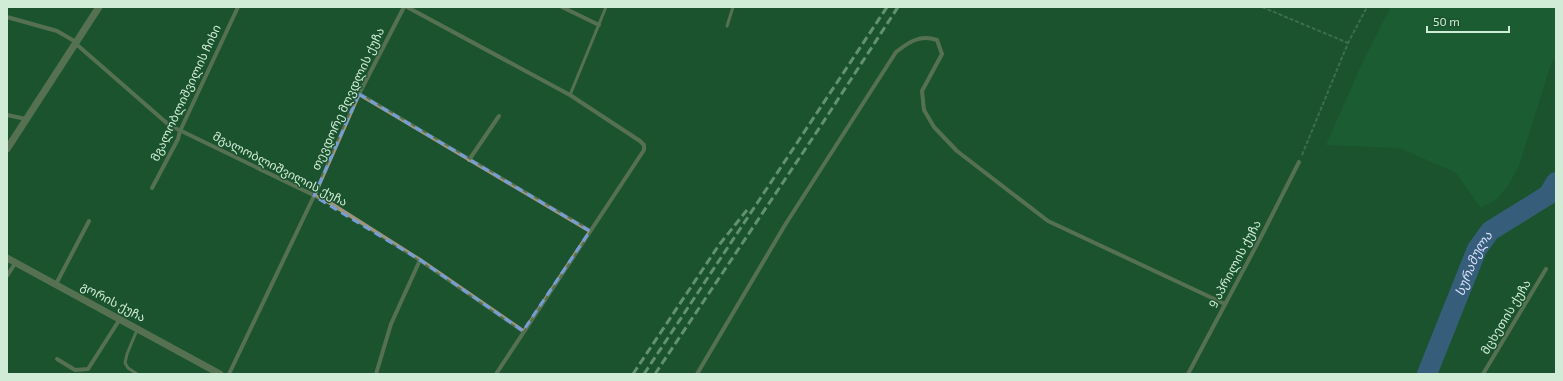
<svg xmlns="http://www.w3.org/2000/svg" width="1563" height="381" font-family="'Exo 2','Noto Sans Georgian',sans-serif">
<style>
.green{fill:#1b6738}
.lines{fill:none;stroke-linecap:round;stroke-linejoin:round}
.river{stroke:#576bd4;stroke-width:20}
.path{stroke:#618e70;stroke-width:2;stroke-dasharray:4 2;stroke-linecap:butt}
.service{stroke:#9d957b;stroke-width:3}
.minor{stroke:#9d957b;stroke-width:4}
.tertiary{stroke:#9d957b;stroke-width:7}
.rail{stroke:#b9d9c1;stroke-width:3;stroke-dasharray:8 4;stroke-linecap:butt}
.marked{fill:none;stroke:#769dd7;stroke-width:3;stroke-dasharray:8 5;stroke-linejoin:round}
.labels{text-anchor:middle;stroke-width:3;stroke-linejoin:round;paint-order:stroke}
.street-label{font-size:12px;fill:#d0ecd6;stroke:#1b532f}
.water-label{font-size:13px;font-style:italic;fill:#d6def9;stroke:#1b532f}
</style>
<rect width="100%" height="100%" fill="#1b532f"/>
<path class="green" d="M1391,7h165v52l-3,2 -4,9 -30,96 -12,21 -10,12 -16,9 -26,-36 -56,-24 -73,-3 39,-88z"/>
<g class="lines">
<path class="river" id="s1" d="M1427,374l50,-125 13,-18 58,-36 8,-13"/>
<g class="path">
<path d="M1262,7l86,36"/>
<path d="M1302,155l46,-112 19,-36"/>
</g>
<g class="service">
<path d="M727,26l6,-19"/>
<path d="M570,95l36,-88"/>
<path d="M137,330l-10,24 -2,9 3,5 9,6"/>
</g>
<g class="minor">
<path d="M407,7l163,88 70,46 4,4v5l-148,224"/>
<path d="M562,7l37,18"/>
<path d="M7,17l50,14 19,11"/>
<path d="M75,43l94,82 161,78 90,57 103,71"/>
<path d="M359,94l231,137"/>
<path d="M7,115l19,4"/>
<path d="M469,160l30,-44"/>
<path d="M152,188l26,-49 2,-8 58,-124"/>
<path d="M7,276l9,-14"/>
<path d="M56,284l33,-63"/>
<path d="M57,359l18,11 13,-1 32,-50"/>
<path d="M229,374l85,-178 45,-102 45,-87"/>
<path d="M376,374l15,-50 29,-64"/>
<path d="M697,374l88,-149 111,-173c13,-10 24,-18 41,-12l5,14 -20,37 2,19 10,17 23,24 91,70 177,83"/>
<path d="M1188,374l75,-141 36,-71"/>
<path d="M1483,374l63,-105"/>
</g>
<g class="tertiary">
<path d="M7,149l92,-142"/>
<path d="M7,258l213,116"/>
</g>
<g class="rail">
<path d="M633,374l86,-129 28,-35"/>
<path d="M644,374l243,-367"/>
<path d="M655,374l165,-247 78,-120"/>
</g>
</g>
<path d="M0 0H1563V381H0ZM359,94l231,137 -67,100 -103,-71 -106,-64z" fill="#1b532f" fill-opacity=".55" fill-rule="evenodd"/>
<path class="marked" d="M359,94l231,137 -67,100 -103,-71 -106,-64z"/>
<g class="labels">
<g class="street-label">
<text transform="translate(186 93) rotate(-65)" y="4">მგალობლიშვილის ჩიხი</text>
<text transform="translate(348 99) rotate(-65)" y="4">თევდორე მღვდლის ქუჩა</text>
<text transform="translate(280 169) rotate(27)" y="4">მგალობლიშვილის ქუჩა</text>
<text transform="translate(1235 264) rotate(-62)" y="4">9 აპრილის ქუჩა</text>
<text transform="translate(113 302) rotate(28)" y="4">გორის ქუჩა</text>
<text transform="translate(1506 317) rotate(-59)" y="4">მცხეთის ქუჩა</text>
</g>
<g class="water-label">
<text dy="5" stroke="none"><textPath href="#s1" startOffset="120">სურამულა</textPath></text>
</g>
</g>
<rect width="1563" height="381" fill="none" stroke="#d0ecd6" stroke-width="16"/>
<path d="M1427 26v6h82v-6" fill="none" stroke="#d0ecd6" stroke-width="2"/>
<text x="1433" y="26" font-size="12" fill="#d0ecd6" stroke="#1b532f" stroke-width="3" paint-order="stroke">50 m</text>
</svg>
